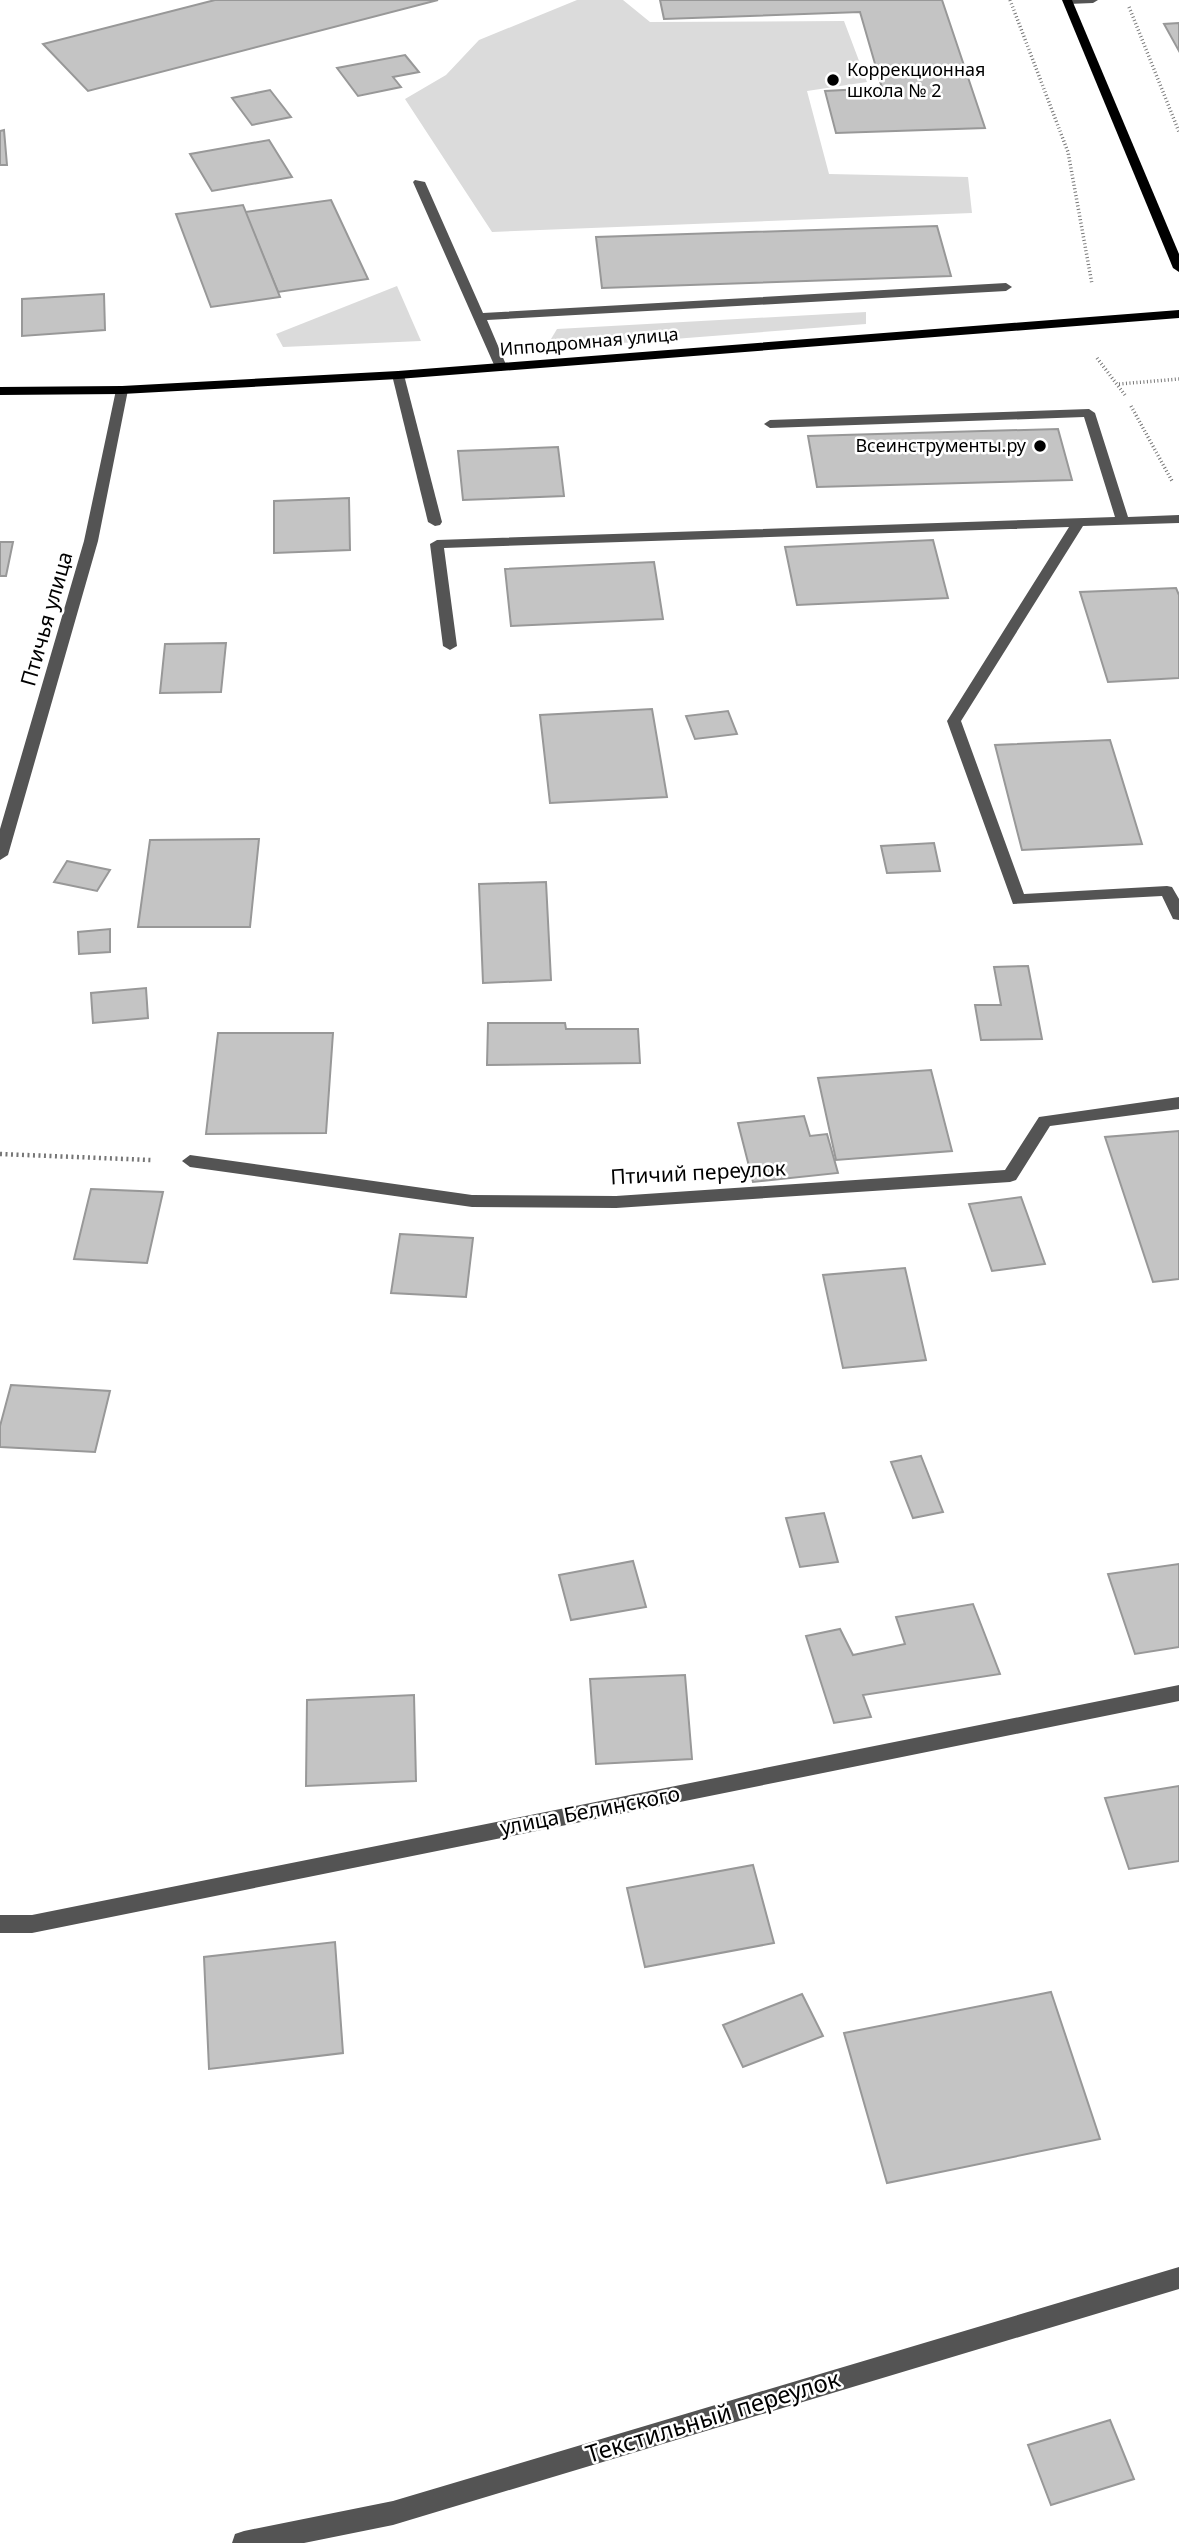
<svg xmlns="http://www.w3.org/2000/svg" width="1179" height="2543" font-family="'Noto Sans',sans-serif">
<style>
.green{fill:#dbdbdb}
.building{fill:#c4c4c4;stroke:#989898;stroke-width:2}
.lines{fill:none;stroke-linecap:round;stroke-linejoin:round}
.path-far1{stroke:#767676;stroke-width:3.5;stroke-dasharray:1 2.5;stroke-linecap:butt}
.path{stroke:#767676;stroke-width:4.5;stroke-dasharray:2 3.5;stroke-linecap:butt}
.minor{fill:#545454;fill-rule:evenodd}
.major{fill:#000;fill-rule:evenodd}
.poi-dot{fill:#000;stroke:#fff;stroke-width:2.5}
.labels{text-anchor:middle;stroke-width:5;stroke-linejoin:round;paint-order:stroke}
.far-poi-label{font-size:18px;fill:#000;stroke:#fff;text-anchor:start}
.far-street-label{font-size:18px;fill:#000;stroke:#fff}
.street-label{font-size:21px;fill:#000;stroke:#fff}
.near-street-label{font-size:24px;fill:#000;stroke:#fff}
</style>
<rect width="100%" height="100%" fill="#fff"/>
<g class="green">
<path d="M577,0h46l27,22 194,-1 23,61 -60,9 22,83 139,3 4,36 -480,19 -87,-133 41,-24 33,-35z"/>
<path d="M397,286l24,55 -138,6 -7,-13z"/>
<path d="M866,312v12l-321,25 12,-20z"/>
</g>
<g class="building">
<path d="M215,0h223l-350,91 -45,-47z"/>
<path d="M660,0h282l43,128 -149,5 -11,-42 57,-3 -22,-76 -196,7z"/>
<path d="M1179,23v28l-15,-27z"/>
<path d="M405,55l14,17 -26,5 8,10 -43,9 -21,-28z"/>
<path d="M270,90l21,27 -39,8 -20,-27z"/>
<path d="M4,130l3,35h-7v-34z"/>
<path d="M269,140l23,37 -80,14 -22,-37z"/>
<path d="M331,200l37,79 -90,13 -33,-80z"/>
<path d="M243,205l37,92 -69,10 -35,-93z"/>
<path d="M937,226l14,50 -349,12 -6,-51z"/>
<path d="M104,294l1,36 -83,6v-37z"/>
<path d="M1058,429l14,51 -255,7 -9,-51z"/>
<path d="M558,447l6,49 -101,4 -5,-49z"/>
<path d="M349,498l1,52 -76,3v-52z"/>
<path d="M933,540l15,58 -151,7 -12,-58z"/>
<path d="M0,542h13l-7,34h-6z"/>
<path d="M654,562l9,57 -152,7 -6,-57z"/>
<path d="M1176,588l3,7v83l-71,4 -28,-90z"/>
<path d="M226,643l-5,49 -61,1 5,-49z"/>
<path d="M652,709l15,88 -117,6 -10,-88z"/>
<path d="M728,711l9,23 -42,5 -9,-23z"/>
<path d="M1110,740l32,104 -120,6 -27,-105z"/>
<path d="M259,839l-9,88h-112l12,-87z"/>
<path d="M934,843l6,28 -53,2 -6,-27z"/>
<path d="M67,861l43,9 -13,21 -43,-9z"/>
<path d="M546,882l5,98 -68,3 -4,-99z"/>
<path d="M110,929v23l-31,2 -1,-22z"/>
<path d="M1028,966l14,73 -61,1 -6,-35h26l-7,-38z"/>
<path d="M146,988l2,30 -55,5 -2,-30z"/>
<path d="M488,1023h77l1,6h72l2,34 -153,2z"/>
<path d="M218,1033h115l-7,100 -120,1z"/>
<path d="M931,1070l21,81 -116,9 -18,-82z"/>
<path d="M804,1116l6,20 17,-2 11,39 -85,9 -15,-59z"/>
<path d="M1179,1131v148l-26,3 -48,-145z"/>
<path d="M91,1189l72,3 -16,71 -73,-4z"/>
<path d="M1021,1197l24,67 -53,7 -23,-67z"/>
<path d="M400,1234l73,4 -7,59 -75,-4z"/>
<path d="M905,1268l21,92 -83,8 -20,-93z"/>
<path d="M11,1385l99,6 -15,61 -95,-5v-21z"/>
<path d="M921,1456l22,56 -30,6 -22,-56z"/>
<path d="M824,1513l14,49 -38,5 -14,-49z"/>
<path d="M633,1561l13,46 -75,13 -12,-45z"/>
<path d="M1179,1564v83l-44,7 -27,-80z"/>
<path d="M973,1604l27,70 -137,21 8,22 -37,6 -28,-87 34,-7 13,26 52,-11 -9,-27z"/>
<path d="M685,1675l7,84 -96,5 -6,-85z"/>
<path d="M414,1695l2,86 -110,5 1,-86z"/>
<path d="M1179,1786v75l-50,8 -24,-71z"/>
<path d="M753,1865l21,78 -129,24 -18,-79z"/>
<path d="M335,1942l8,111 -134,16 -5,-112z"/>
<path d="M1051,1992l49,147 -213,44 -43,-150z"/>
<path d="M802,1994l21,42 -80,31 -20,-42z"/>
<path d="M1110,2420l24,59 -83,26 -23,-60z"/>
</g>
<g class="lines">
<g class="path-far1">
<path d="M1010,0l58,152 24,132"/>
<path d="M1129,7l50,125"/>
<path d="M1097,358l28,37"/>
<path d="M1119,384l60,-5"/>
<path d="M1131,406l41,75"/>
</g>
<path class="path" d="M0,1154l151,6"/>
<g class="minor">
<path d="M1063,0h35l-5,3 -25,1z"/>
<path d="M415,180l10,2 58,131 523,-30 6,4 -6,4 -519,29 20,47 -6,4 -6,-4 -82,-185z"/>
<path d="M398,371l6,4 38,147 -2,3 -5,1 -7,-4 -36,-147z"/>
<path d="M122,386l6,4 -30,151 -90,314 -8,5v-31l84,-288 32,-151z"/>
<path d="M1089,409l6,4 33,104 51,-2v8l-96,3 -122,195 63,173 143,-8 5,1 7,12v21l-6,-1 -11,-23 -149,8 -66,-183 122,-194 -625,21 13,98 -7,4 -7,-4 -13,-102 7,-4 678,-23 -31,-100 -314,11 -6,-4 6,-4z"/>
<path d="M1179,1097v12l-129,17 -34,54 -6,2 -394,26 -144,-1 -282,-40 -8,-6 8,-6 282,40 144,1 389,-26 34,-53z"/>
<path d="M1179,1685v16l-1147,232h-32v-18h32z"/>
<path d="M1179,2267v22l-786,236 -89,18h-72l3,-9 9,-3 149,-30z"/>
</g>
<g class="major">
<path d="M1062,0h10l107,254v18l-6,-4z"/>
<path d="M1179,310v8l-781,61 -276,15 -122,1v-8l122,-1 276,-15z"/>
</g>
</g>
<g class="poi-dot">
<circle cx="833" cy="80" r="7"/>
<circle cx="1040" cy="446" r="7"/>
</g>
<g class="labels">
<g class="far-poi-label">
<text x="847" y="76">Коррекционная<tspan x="847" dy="21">школа № 2</tspan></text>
<text x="1026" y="452" text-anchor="end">Всеинструменты.ру</text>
</g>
<g class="far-street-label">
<text transform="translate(589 342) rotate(-5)" y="6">Ипподромная улица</text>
</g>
<g class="street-label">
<text transform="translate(47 619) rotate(-74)" y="7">Птичья улица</text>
<text transform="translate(698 1173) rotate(-3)" y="7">Птичий переулок</text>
<text transform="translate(590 1811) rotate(-11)" y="7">улица Белинского</text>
</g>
<g class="near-street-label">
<text transform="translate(713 2417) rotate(-17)" y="8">Текстильный переулок</text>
</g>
</g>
</svg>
